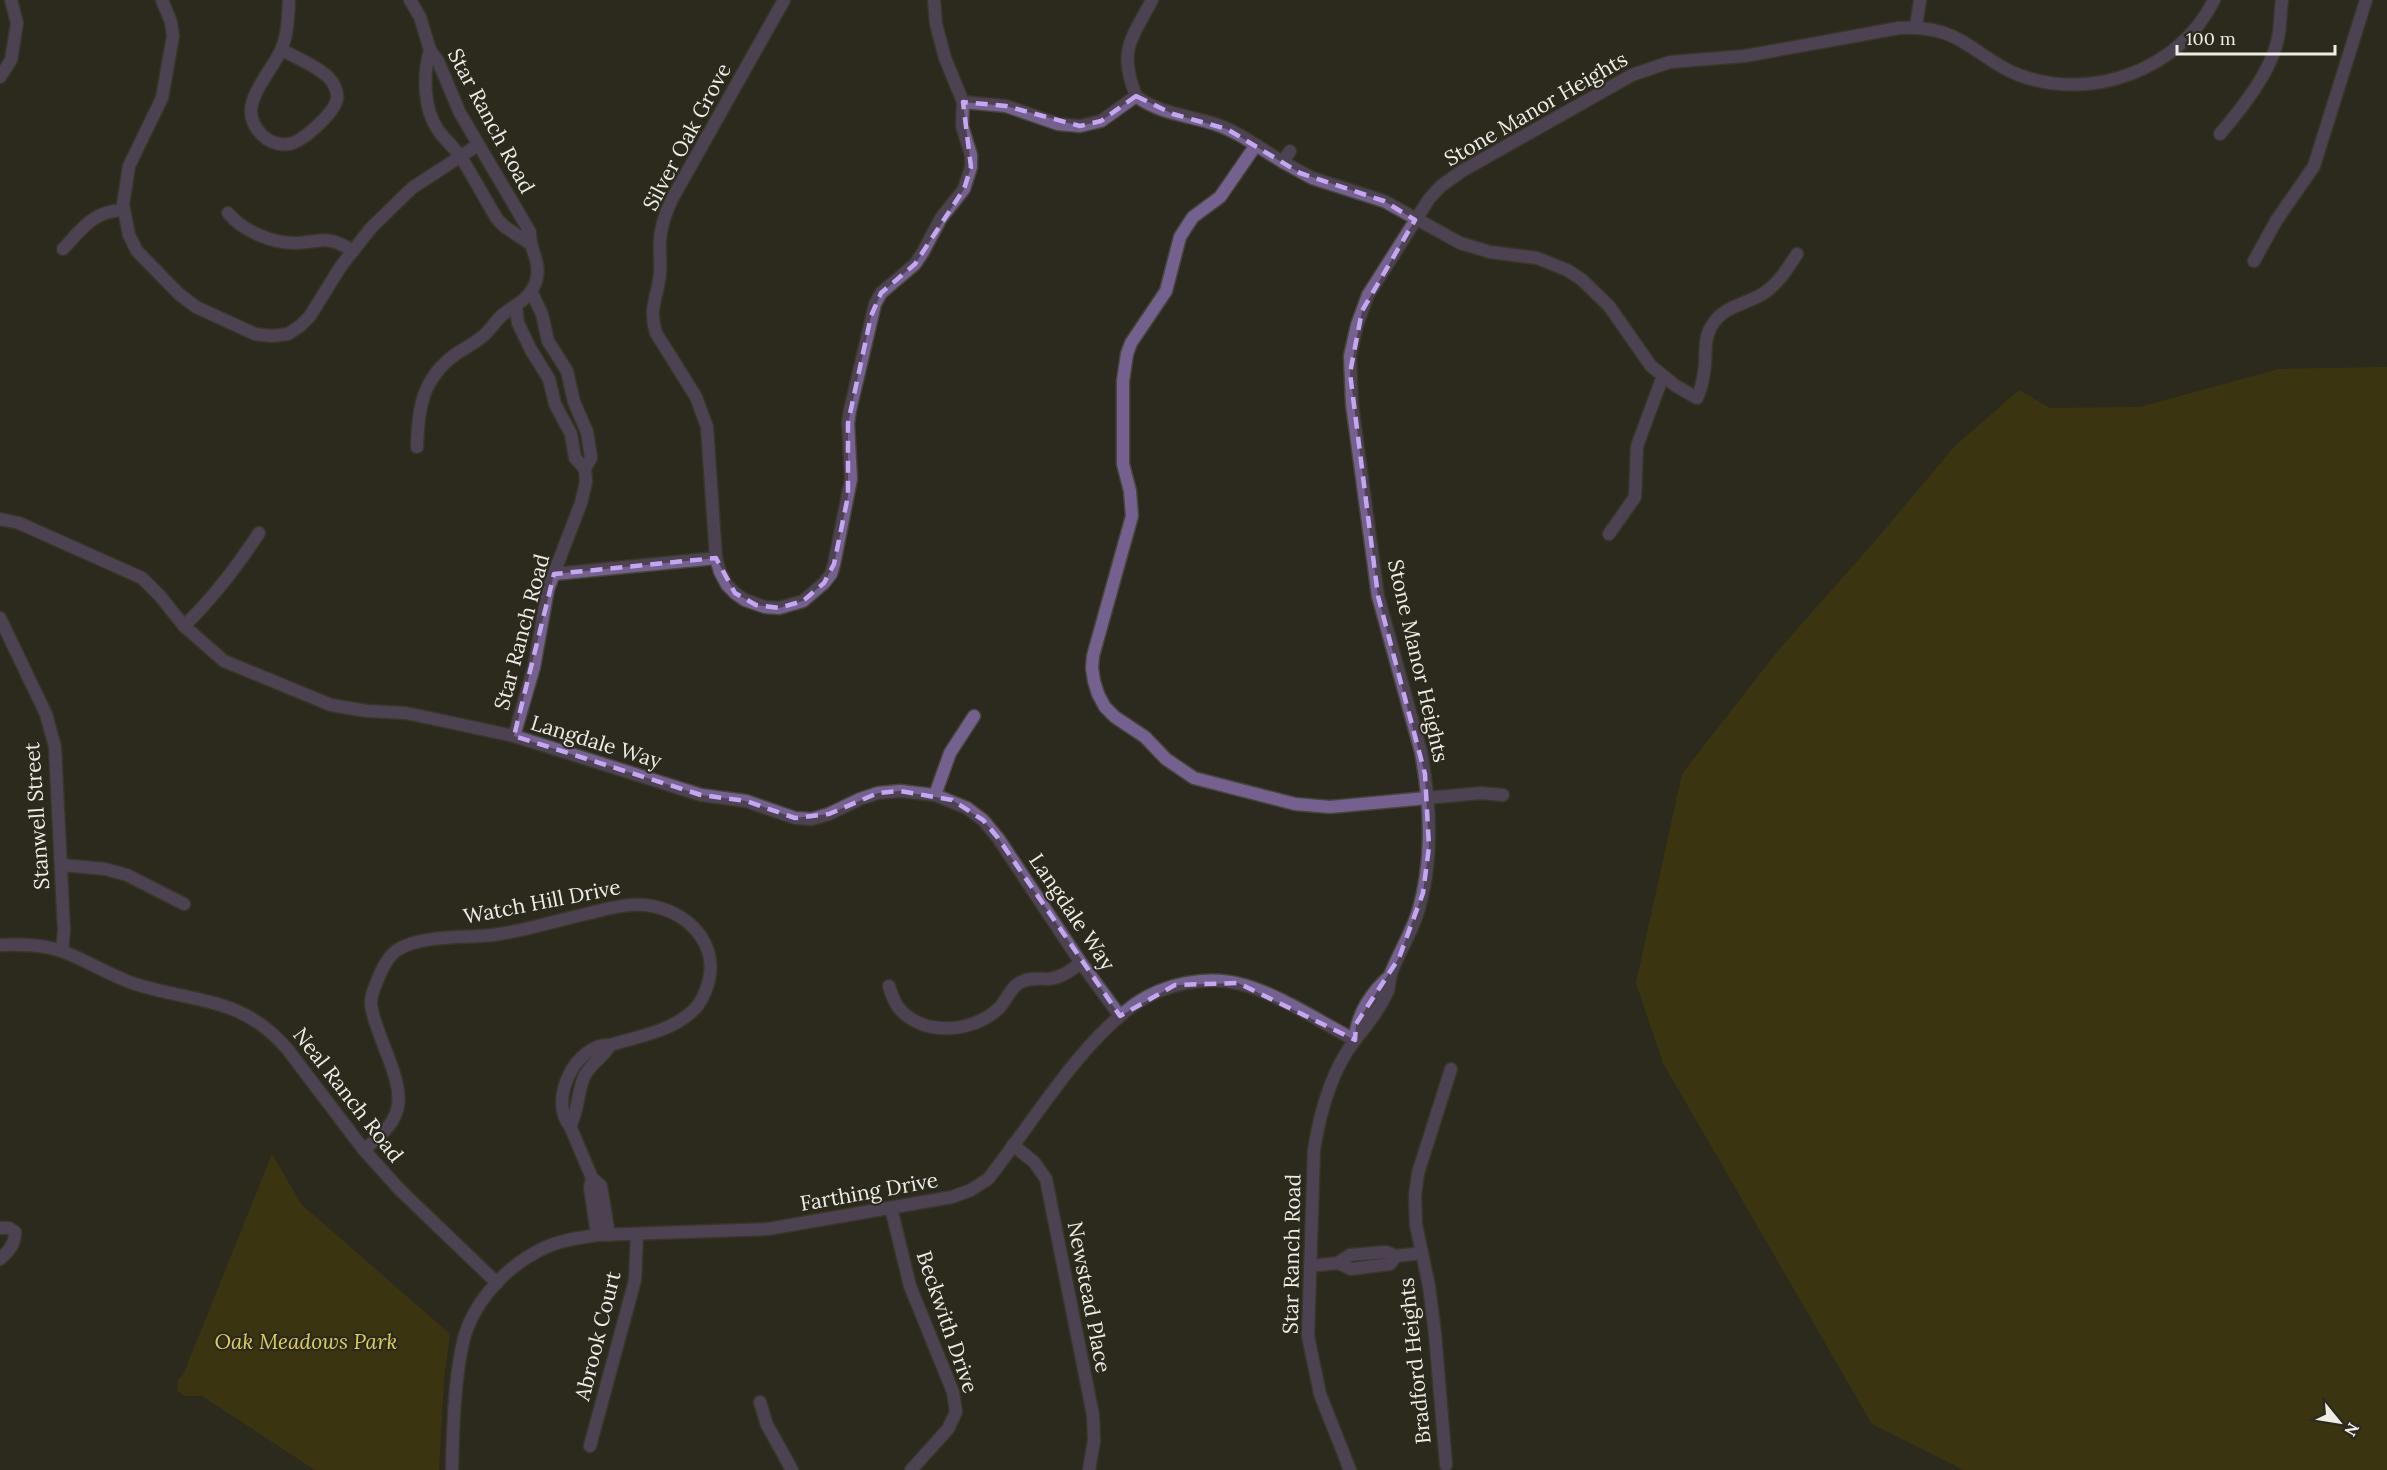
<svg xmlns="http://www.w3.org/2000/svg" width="2387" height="1470" font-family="Lora,serif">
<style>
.green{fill:#4c4400}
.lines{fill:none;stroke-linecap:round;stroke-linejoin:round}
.minor-casing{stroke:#47453a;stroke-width:15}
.minor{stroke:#756190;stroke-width:12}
.marked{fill:none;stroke:#c5a7f1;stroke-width:4.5;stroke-dasharray:12 8;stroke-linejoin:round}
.labels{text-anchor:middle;stroke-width:4.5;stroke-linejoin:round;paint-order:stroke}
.street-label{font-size:21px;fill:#eeede5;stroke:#2c2a1e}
.park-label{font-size:21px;font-style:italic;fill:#ddce5c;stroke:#2c2a1e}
</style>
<rect width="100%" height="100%" fill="#2c2a1e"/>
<g class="green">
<path d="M2387,367v1103h-423l-92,-46 -209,-361 -27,-80 46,-209 95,-122 99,-112 78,-93 65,-57 31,18 90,-1 139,-38z"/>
<path d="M272,1154l29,50 149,130 -6,44 -5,92h-124l-113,-74h-18l-7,-6 1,-10 5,-5z"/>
</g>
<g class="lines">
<defs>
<g id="minor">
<path d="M162,0l9,22 2,14 -11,62 -33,68 -6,39 6,30 8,16 42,43 17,13 59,27 17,2 16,-2 12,-8 10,-10 31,-50 30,-38 41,-40 66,-43"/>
<path d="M410,0l10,17 10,33 8,11 22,52 70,119c-1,19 12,29 6,49 -5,17 -18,22 -31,32 -9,6 -14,17 -22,23 -8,7 -18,12 -27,18 -34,24 -38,55 -39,93"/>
<path d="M784,0l-112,199c-6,13 -11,26 -12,41 -1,11 1,22 0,33 -2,23 -12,35 -4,60l40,64 11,30 9,131 4,14 7,13 8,8 10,7 20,7 14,1 24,-7 21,-18 7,-9 3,-10 17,-85 -3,-56 2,-13 25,-106 6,-11 34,-29 8,-12 18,-34 23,-29 7,-22v-12l-9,-29 1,-24 -18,-44 -9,-34 -2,-24"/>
<path d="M1916,27l4,-27"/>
<path d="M282,50c13,7 37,17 47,28 5,5 9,14 8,21 -3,14 -35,44 -49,45 -10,1 -19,-2 -26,-9 -6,-6 -11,-14 -11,-24 0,-19 22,-43 30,-61 7,-16 7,-33 8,-50"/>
<path d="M430,50c-7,24 -7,58 8,80 7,10 17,18 24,29 12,19 23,40 35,60l8,8 24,16"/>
<path d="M0,77l11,-17 6,-37 -6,-23"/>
<path d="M1136,96c-18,-46 -5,-56 16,-96"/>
<path d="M963,102l43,4 52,18 22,2 21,-5 35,-25c24,18 51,19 79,28 24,8 46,25 68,38"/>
<path d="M2220,134c22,-26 51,-62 58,-96 3,-13 2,-26 4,-38"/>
<path d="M1256,145l-36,52 -27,20 -6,9 -7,11 -14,54 -35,52 -4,11 -4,27v83l7,27 2,25 -39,140 -1,12 2,13 4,13 7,13 10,10 30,20 21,22 28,19 101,26 35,3 151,-14 22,2"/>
<path d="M1290,151l-7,11 29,16 72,23 76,42 30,9 47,6 30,12 14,9 28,27 42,60 25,20 21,12c4,-9 6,-17 7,-26 3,-16 -1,-32 7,-45 12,-22 35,-22 53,-34 15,-10 23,-24 33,-39"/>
<path d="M228,213c15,18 43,30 67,30 27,-1 32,-9 58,8"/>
<path d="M63,249c19,-20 30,-38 60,-39"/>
<path d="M2254,261l22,-40 38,-55 52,-166"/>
<path d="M516,307l2,16 13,27 18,29 6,25 16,30 4,24 10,11"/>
<path d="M0,519l19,4 123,55 18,18 24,30 40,35 107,44 36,6 39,2 108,23 187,59 45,6 49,17 17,1 17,-5 31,-15 18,-6 22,-2 35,4 32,13 16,12 15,18 83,125 39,53"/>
<path d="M1609,534l26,-37 2,-51 26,-70"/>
<path d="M554,574l162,-16"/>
<path d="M0,618l46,96 9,33 9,184 -2,20"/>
<path d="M184,626c29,-28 52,-58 75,-93"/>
<path d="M514,736l20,-69 14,-78 33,-86 5,-21 -1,-13 6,-11 -4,-26 -13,-30 -7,-31 -19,-30 -6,-27 -10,-21"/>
<path d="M935,795l15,-42 24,-37"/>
<path d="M62,865l43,4 22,6 57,29"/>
<path d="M0,945c21,-1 44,-1 64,7 24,9 47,24 71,32 60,19 108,12 153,66l76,100 36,40 97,93"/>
<path d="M889,986c2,7 5,15 9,21 24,30 74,26 100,2 9,-8 12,-22 23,-27 10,-5 18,-3 27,-3 13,-1 23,-9 33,-16"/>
<path d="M1355,1040c1,-25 17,-49 36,-65"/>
<path d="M570,1126c9,-16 7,-35 15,-51 7,-13 19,-18 25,-30"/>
<path d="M1013,1145l21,17 12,17 47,236 1,26 -5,29"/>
<path d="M364,1150c12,-11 26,-21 32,-37 12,-29 -22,-78 -25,-109 -1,-9 6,-22 9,-30 4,-9 11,-21 19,-25 23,-14 67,-11 94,-14 32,-4 65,-15 97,-22 21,-5 41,-11 62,-7 42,8 71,45 53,86 -3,8 -9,17 -16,22 -21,18 -53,23 -79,31 -34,-2 -62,55 -40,81l22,52 9,8 8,49"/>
<path d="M592,1178l-2,9 7,48"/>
<path d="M891,1208l19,78 43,106 3,20 -8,17 -37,41"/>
<path d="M0,1228h9l6,4c0,12 -6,19 -15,27"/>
<path d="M1338,1263l13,6 39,-5 6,-8"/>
<path d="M1310,1266l28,-3 12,-8 36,-3 10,4 26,-3"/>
<path d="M760,1402l7,23 25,45"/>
<path d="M590,1446l45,-166 2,-45"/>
<path d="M1446,1465l-11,-131 -6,-48 -13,-61 -1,-29 3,-23 33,-104"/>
<path d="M452,1470c1,-40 2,-84 10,-123 8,-43 44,-81 82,-99 17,-8 35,-10 53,-13l171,-6 184,-32 19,-7 17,-11c45,-56 88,-132 147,-175 29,-20 71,-29 105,-20 35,8 82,39 115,56"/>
<path d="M1350,1470l-30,-76 -12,-58 6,-186c6,-38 17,-79 41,-110 13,-16 24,-30 33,-49 2,-6 1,-12 3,-18 8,-20 19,-38 26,-58 17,-53 14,-109 4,-163l-43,-156 -26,-192 -2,-48 7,-31 11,-30 61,-96 12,-13 21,-15 170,-96 38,-13 75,-6 154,-28c18,-1 36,0 53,8 24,11 42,30 67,39 72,27 161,-5 195,-75"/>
</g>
</defs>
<use href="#minor" class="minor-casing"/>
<use href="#minor" class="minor"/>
</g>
<path d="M0 0H2387V1470H0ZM1136,96l37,18 54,15 73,44 84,28 31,19 -53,91 -12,62 28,223 47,178 4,73 -6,46 -24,65 -43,66 -1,16 -117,-57 -63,2 -55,31 -122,-178 -15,-18 -31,-20 -52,-9 -22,2 -49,21 -34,4 -49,-17 -45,-6 -187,-59 40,-162 162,-16 19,35 21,12 23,3 24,-7 21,-18 10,-19 14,-68v-73l23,-107 10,-23 34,-29 49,-75 7,-22 -8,-65 43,4 74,20 21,-5z" fill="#2c2a1e" fill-opacity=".55" fill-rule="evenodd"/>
<path class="marked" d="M1136,96l37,18 54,15 73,44 84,28 31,19 -53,91 -12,62 28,223 47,178 4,73 -6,46 -24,65 -43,66 -1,16 -117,-57 -63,2 -55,31 -122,-178 -15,-18 -31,-20 -52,-9 -22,2 -49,21 -34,4 -49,-17 -45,-6 -187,-59 40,-162 162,-16 19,35 21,12 23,3 24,-7 21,-18 10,-19 14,-68v-73l23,-107 10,-23 34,-29 49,-75 7,-22 -8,-65 43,4 74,20 21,-5z"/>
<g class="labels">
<g class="street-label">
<text transform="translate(1536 109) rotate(-30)" y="7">Stone Manor Heights</text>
<text transform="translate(491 121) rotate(62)" y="7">Star Ranch Road</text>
<text transform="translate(687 137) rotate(-62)" y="7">Silver Oak Grove</text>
<text transform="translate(522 632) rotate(-75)" y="7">Star Ranch Road</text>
<text transform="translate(1418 661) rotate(77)" y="7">Stone Manor Heights</text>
<text transform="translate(596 742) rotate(17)" y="7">Langdale Way</text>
<text transform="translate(37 816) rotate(-94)" y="7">Stanwell Street</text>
<text transform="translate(542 902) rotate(-11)" y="7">Watch Hill Drive</text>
<text transform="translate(1072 912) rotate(56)" y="7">Langdale Way</text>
<text transform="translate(348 1095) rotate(52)" y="7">Neal Ranch Road</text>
<text transform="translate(869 1192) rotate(-10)" y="7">Farthing Drive</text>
<text transform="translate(1292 1254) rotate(-89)" y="7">Star Ranch Road</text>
<text transform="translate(1089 1297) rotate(79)" y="7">Newstead Place</text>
<text transform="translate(947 1322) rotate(71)" y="7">Beckwith Drive</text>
<text transform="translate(598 1336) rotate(-76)" y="7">Abrook Court</text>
<text transform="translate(1415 1361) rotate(-96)" y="7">Bradford Heights</text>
</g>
<g class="park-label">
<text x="306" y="1349">Oak Meadows Park</text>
</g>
</g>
<g transform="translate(2339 1422) rotate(120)" stroke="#2c2a1e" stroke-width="4.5" paint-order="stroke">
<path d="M0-4.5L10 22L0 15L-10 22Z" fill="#eeede5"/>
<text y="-9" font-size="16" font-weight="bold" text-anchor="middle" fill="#eeede5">N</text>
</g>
<path d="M2177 45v9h158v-9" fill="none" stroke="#eeede5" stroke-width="3"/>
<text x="2186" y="45" font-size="18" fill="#eeede5" stroke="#2c2a1e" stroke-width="4.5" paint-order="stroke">100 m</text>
</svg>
